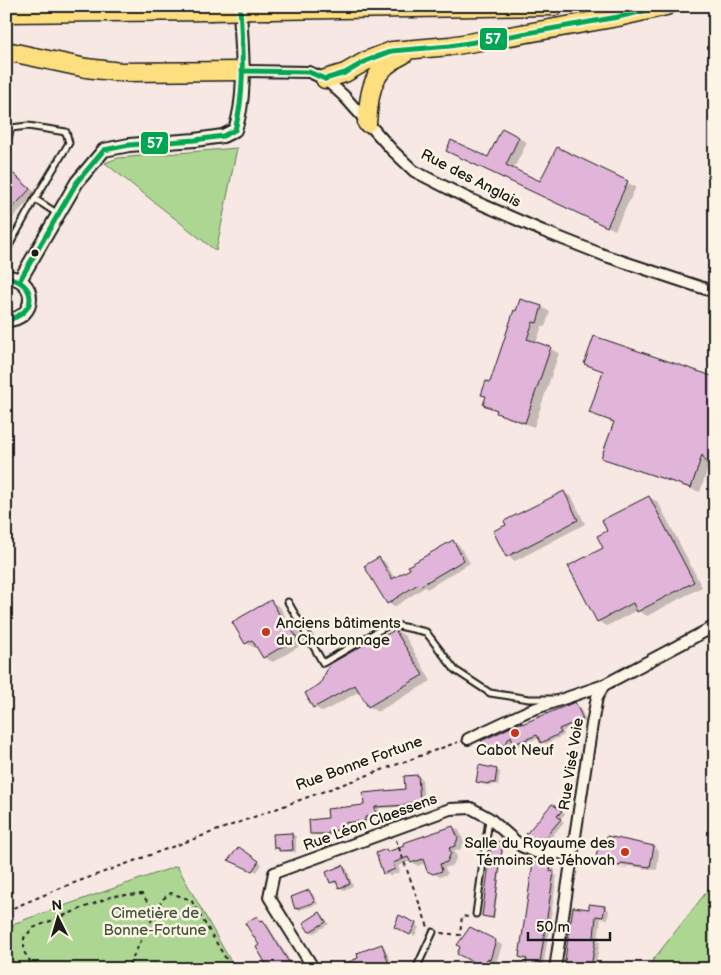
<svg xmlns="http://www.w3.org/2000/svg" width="721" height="975" font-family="'Balsamiq Sans',sans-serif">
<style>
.green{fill:#aed693;stroke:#657958}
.shadow{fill:#0003}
.building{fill:#e1b5da;stroke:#1c1c1c}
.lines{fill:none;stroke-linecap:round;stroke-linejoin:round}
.service-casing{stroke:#1c1c1c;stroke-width:9}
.minor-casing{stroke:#1c1c1c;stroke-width:14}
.tertiary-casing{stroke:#1c1c1c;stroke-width:16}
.motorway-casing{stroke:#1c1c1c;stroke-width:21}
.path{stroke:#1c1c1c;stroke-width:2;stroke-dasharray:4 4;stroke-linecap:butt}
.service{stroke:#fcf5e5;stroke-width:5}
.minor{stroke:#fcf5e5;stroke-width:10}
.tertiary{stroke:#fcf5e5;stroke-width:12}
.motorway{stroke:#fedf80;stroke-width:18}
.motorway-bridge-casing{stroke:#1c1c1c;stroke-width:21;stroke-linecap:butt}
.motorway-bridge{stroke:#fedf80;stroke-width:18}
.bus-1-casing{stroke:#fcf5e5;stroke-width:9}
.bus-1{stroke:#00a651;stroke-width:5}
.bus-dot{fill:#1c1c1c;stroke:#fcf5e5;stroke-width:2}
.poi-dot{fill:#c8321e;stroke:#fcf5e5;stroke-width:2}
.labels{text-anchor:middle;stroke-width:5;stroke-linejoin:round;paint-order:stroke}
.street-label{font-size:15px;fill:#1c1c1c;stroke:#fcf5e5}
.poi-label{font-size:15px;fill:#1c1c1c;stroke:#fcf5e5;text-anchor:start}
.park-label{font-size:15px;fill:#485440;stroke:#fcf5e5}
.line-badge{stroke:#fcf5e5;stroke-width:2}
.badge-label{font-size:14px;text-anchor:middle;font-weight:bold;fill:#fff}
</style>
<rect width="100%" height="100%" fill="#f7e8e3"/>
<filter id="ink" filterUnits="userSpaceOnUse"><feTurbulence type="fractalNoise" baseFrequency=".02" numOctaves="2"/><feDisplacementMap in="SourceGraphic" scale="10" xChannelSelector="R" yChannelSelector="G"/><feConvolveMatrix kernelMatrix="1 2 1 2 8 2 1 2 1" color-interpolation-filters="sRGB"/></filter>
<g filter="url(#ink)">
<g class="green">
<path d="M237,148l-21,103 -111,-88 13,-5z"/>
<path d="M177,866l58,103h-219l-10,-27v-7l9,-12z"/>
<path d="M715,881v88h-69z"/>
</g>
<g class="shadow">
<path d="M502,130l25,12 -14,28 28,13 16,-34 79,38 -21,43 -160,-75 34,4z"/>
<path d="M6,166l30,27 -30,32z"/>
<path d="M521,300l21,7 8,5 -5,15 -3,-1 -6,17 23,10 -25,74 -28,-10 -9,-5 1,-1 -14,-7 3,-7 -4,-3 7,-10z"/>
<path d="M585,364l130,15 -6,86 -9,27 -88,-30 -9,-5 11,-34 -23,-10 13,-41z"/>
<path d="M564,493l8,4 13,27 -70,37 -8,-5z"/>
<path d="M649,497l9,5 44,85 -55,29 -10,-6 -30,16 -9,-5 6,-73 5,-17z"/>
<path d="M453,541l6,4 11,18 -43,26 -2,-2 -31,20 -6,-4 -9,-45 6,4 10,17z"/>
<path d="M271,602l9,5 11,20 7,4 7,12 -32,19 -9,-5 -7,-10 -2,1 -9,-5z"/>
<path d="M397,631l8,5 26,45 -54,31 -8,-6 -9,-15 -37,21 -9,-5 7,-22 62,-47z"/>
<path d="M575,704l4,2 7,15 -23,10 1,4 -18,9 -4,-2 -3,-4 -20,8 -4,-3 -1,-3 -13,15 -18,-14z"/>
<path d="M496,770l4,2 -2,13 -6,-1v2l-15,-4z"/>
<path d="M418,776l4,3 2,24 -14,1v3l-31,1v10l-11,1v4l-25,2v7h-11v4l-17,-1 -4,-2 18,-14 78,-29z"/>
<path d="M557,807l8,7 -5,5 4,3 -16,19 -4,-3 -4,5 -12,-9z"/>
<path d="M453,827l6,3 5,12 -3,7 -7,2 3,6 -4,8 -8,3 3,6 -8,3 -12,-7 -3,-7 -7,3 -7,-5 -13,5 2,6 -10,4 -6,-3 2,-22 4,2z"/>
<path d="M292,834l4,2v16h-11l-10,-4z"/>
<path d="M493,843l11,1 -10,74 -11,-2z"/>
<path d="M653,847l6,4 -2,19 -30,-4 -1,3 -15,-3h-1l16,2v-2l-19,-3 2,3 -12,-7z"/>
<path d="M243,850l19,14 -5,8 -24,-10z"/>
<path d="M551,866l4,3 -1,5 3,2 -14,93 -15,-1 -4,-2 1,-7 -5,-3z"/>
<path d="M343,867l4,2 6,17 -9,4 -4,-3 -2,-4 -3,1 -4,-2z"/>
<path d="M309,892l4,2 5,10 -18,6 -4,-2z"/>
<path d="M605,907l4,3 -1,9 -7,-1 -3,22 2,2 -5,27h-30l25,-59z"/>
<path d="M320,913l4,3 5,8 -15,9 -4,-2z"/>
<path d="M257,917l10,7 28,45h-24l-11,-23z"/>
<path d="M400,917l19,10 -4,9 -16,-8z"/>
<path d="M495,941l7,4 -6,18 -2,-2 -4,8 -26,-12z"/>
<path d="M381,945l4,3 8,18 -7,3h-34z"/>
</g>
<g class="building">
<path d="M502,128l17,9 -13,28 34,16 17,-34 71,34 -21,46 -161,-76 5,-11 37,17z"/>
<path d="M6,167l24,22 -24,26z"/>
<path d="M520,299l22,7 -5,17 -4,-1 -6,17 24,8 -26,76 -29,-10 1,-3 -14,-5 3,-9 -5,-1 5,-14 4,1 24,-72 2,1z"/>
<path d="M594,336l121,41v99l-13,-21 -11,33 -90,-30 13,-36 -25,-9 14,-42 -19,-7z"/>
<path d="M564,491l14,29 -72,37 -13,-26 13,-6 -2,-4z"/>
<path d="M649,496l45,86 -57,30 -4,-9 -36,19 -29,-56 35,-18 -6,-12 10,-5 -5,-11z"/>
<path d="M453,540l11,20 -44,26 -2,-2 -31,20 -23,-38 15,-9 13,22 18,-10 -2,-3z"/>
<path d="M271,600l15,26 3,-1 8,13 -34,20 -11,-18 -7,4 -13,-22z"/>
<path d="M395,630l28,45 -55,32 -13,-22 -42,23 -8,-15 15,-9 10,-20 51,-29 1,2z"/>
<path d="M575,702l8,17 -24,10 2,4 -20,10 -4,-8 -23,9 -3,-8 -15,18 -15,-13 41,-19v2z"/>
<path d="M479,765l18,4 -2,14h-7v1l-12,-2z"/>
<path d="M418,775l2,27 -13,1v2l-32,2v9l-10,1v4l-25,2v7l-11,1v3h-19l-1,-14 19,-2 -1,-9 37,-4 -1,-12 42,-4 -1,-13z"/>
<path d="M552,804l10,7 -5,5 4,3 -18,21 -3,-3 -5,4 -9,-7z"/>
<path d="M453,826l5,12 -3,8 -6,2 2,5 -4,9 -7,2 2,7 -9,3 -6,-3 -4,-12 -12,4 -3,-6 -15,6 2,6 -12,5 -7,-21 10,-4 1,3 17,-6 -1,-3z"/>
<path d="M292,833l1,17 -14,1v-3h-5l-1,-14z"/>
<path d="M607,836l47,10 -4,21 -29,-4 -1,3 -17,-3 1,-2 -8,-2 3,-21 7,1z"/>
<path d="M492,841l11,1 -10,76 -11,-2z"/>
<path d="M239,847l20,14 -7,10 -24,-11z"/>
<path d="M533,862l18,3 -1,6 4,1 -15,97h-14l2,-10 -8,-2z"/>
<path d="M343,865l7,19 -11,4 -3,-7 -6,2 -4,-11z"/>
<path d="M309,890l6,12 -20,7 -4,-12z"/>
<path d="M589,904l16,2 -2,11 -7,-1 -2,21 2,1 -5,29 -1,2h-26l6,-48h1l2,-14 16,2z"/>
<path d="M320,912l6,10 -17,10 -6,-9z"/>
<path d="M399,915l17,8 -6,12 -16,-8z"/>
<path d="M257,916l3,5 3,-1 30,49h-24l-13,-22 3,-2 -14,-22z"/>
<path d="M470,927l26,13 -6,20 -3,-1 -4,8 -26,-13 3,-7 -3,-2z"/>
<path d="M382,944l7,20 -12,5h-44l25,-11 -1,-5z"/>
</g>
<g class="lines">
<defs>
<g id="service">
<path d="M7,142l4,-14 17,-2 38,6 3,11 -34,56"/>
<path d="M6,251l29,-52 23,15"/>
<path d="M288,602l35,61 67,-39 36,8 29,38 35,23 39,6h24"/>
<path d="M476,914l13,-95"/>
<path d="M416,969l17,-37"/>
</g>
<g id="minor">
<path d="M242,71l67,1 16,7 19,17 48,54 22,21 51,26 78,34 63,25 109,36"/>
<path d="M468,739l60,-28 76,-26 111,-59"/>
<path d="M314,969l-45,-72 5,-24 176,-64 21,-1 18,10 32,28 14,6 38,2"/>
<path d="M555,969l37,-245 5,-27 7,-12"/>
</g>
<g id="tertiary">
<path d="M6,277c32,0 32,43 0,43"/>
<path d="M20,280l57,-98 27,-32 25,-5 66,-5 28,-4 12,-6c13,-38 6,-84 5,-124"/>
</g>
<g id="motorway">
<path d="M269,10l286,-4"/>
<path d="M6,13l204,-2"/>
<path d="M6,51l80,17 35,4 121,-1"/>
<path d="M325,79l20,-6 21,-12 26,-10 58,-5 49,-8 119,-21 48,-11"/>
<path d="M367,123c3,-34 4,-53 37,-69"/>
</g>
</defs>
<use href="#service" class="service-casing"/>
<use href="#minor" class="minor-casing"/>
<use href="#tertiary" class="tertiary-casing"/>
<use href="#motorway" class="motorway-casing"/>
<g class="path">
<path d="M396,840l32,87"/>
<path d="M6,911l57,-24 395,-145"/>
<path d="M155,913l8,-14 8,-6 20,7 41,69"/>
<path d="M441,933l19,2 2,-19 6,1"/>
<path d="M35,969l-11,-17v-14l9,-10 80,-32 29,-2 13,19 -28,56"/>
</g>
<use href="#service" class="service"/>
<use href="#minor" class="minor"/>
<use href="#tertiary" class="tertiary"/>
<use href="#motorway" class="motorway"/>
<defs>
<path id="motorway-bridge" d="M210,11l59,-1"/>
</defs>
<use href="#motorway-bridge" class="motorway-bridge-casing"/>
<use href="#motorway-bridge" class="motorway-bridge"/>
<defs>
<g id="bus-1">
<path d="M242,71l67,1 16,7"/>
<path d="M325,79l20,-6 21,-12 26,-10 58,-5 49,-8 119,-21 47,-11"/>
<path d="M6,277c32,6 32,37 0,43"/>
<path d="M20,280l57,-98 27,-32 25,-5 66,-5 28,-4 12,-6c11,-41 7,-82 5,-124"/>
</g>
</defs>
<use href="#bus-1" class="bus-1-casing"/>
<use href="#bus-1" class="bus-1"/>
</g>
</g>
<circle class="bus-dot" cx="35" cy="253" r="4.5"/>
<g class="poi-dot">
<circle cx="266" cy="632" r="5"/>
<circle cx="515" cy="733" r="5"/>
<circle cx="625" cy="852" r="5"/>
</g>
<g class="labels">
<g class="street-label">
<text transform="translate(471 178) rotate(27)" y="5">Rue des Anglais</text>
<text transform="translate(359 763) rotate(-20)" y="5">Rue Bonne Fortune</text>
<text transform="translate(571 764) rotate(-81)" y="5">Rue Visé Voie</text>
<text transform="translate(370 822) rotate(-20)" y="5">Rue Léon Claessens</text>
</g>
<g class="poi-label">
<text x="276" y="628">Anciens bâtiments<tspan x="276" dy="17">du Charbonnage</tspan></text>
<text x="515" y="755" text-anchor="middle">Cabot Neuf</text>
<text x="615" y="848" text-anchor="end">Salle du Royaume des<tspan x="615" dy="17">Témoins de Jéhovah</tspan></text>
</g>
<g class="park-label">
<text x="155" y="918">Cimetière de<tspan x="155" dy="17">Bonne-Fortune</tspan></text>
</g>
</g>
<g class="line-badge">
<rect x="479" y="27" width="29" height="24" rx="5" fill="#00a651"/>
<rect x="140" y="131" width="29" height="24" rx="5" fill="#00a651"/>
</g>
<g class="badge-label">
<text x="493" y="44">57</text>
<text x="155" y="148">57</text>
</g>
<rect width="721" height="975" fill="none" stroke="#fcf5e5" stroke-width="25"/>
<rect x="12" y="12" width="696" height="950" fill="none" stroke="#1c1c1c" stroke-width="2" filter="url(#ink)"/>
<g transform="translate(58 918) rotate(355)" stroke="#fcf5e5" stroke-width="4" paint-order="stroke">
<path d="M0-4L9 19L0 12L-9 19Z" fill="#1c1c1c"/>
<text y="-8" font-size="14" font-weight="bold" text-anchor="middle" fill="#1c1c1c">N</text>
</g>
<path d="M528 932v8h82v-8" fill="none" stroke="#1c1c1c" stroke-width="2.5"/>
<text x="536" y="932" font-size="15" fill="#1c1c1c" stroke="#fcf5e5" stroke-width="4" paint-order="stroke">50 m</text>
</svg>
